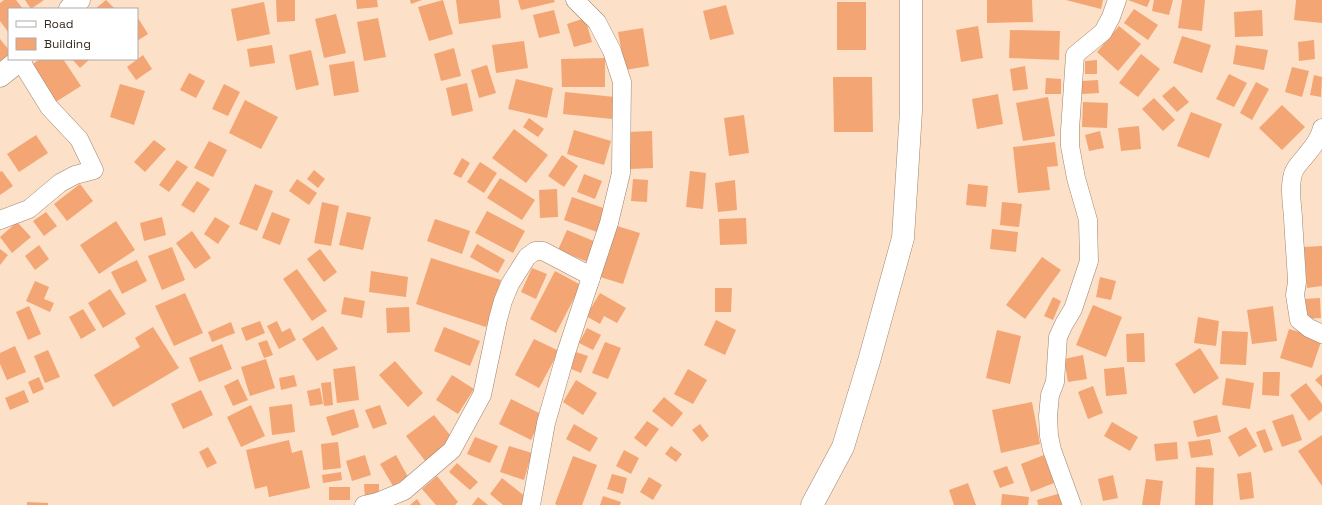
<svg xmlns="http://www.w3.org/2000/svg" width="1322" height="505" font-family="'Space Grotesk',sans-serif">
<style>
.building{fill:#f3a574}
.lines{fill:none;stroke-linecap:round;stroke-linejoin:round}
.street-casing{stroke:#9e846e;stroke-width:19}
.primary-casing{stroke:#9e846e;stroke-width:23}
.highway-casing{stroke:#9e846e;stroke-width:23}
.street{stroke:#fff;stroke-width:18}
.primary{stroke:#fff;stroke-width:22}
.highway{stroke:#fff;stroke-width:22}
</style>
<rect width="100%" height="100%" fill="#fce0c7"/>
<g class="building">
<path d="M4,0h12l7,9h-14v24l-9,-12v-18z"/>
<path d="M25,0h19l-13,9z"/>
<path d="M106,0l9,9h-20z"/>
<path d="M276,0h19v21l-18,1z"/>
<path d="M356,0h21l1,7 -21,2z"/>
<path d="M410,0h12l-11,4z"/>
<path d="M443,0l10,34 -24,7 -11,-34z"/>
<path d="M456,0h43l2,18 -42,6z"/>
<path d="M518,0h36l1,2 -34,8z"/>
<path d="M987,0h45l1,22 -46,1z"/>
<path d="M1066,0h37l-2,9z"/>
<path d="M1128,0h22l-3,7z"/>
<path d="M1154,0h19l-4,15 -17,-4z"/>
<path d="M1182,0h23l-3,31 -24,-3z"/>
<path d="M1296,0h26v23l-28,-3z"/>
<path d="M264,2l6,32 -33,7 -6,-32z"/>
<rect x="837" y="2" width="29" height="48"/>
<path d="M726,5l8,29 -24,6 -7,-29z"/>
<path d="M1134,9l24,16 -10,15 -24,-17z"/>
<path d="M554,10l6,23 -21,5 -6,-23z"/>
<path d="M1262,10l1,26 -28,1 -1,-25z"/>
<path d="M336,14l10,39 -22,5 -9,-39z"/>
<path d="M138,18l10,16 -11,7v-22z"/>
<path d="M378,18l8,39 -22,4 -7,-39z"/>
<path d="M585,18l7,24 -18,5 -7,-23z"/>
<path d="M978,26l5,32 -22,4 -5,-32z"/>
<path d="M1119,26l22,18 -23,27 -21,-19z"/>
<path d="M643,28l6,38 -24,4 -7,-38z"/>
<path d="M1010,30l50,1 -1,29 -50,-2z"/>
<path d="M1182,36l29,9 -9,28 -29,-10z"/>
<path d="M0,39l9,11v8l-9,7z"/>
<path d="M1314,40l1,19 -16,2 -1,-19z"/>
<path d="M524,41l4,27 -32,5 -4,-28z"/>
<path d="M272,45l3,18 -25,4 -3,-18z"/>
<path d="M1236,45l32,5 -4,20 -31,-6z"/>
<path d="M454,48l7,28 -20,5 -7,-27z"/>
<path d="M311,50l8,35 -23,5 -7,-35z"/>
<path d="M1141,54l19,15 -22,28 -19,-14z"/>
<path d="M143,55l9,14 -16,11 -9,-13z"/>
<path d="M605,58v29h-43l-1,-28z"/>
<path d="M40,59h23l18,27 -27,17 -24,-37z"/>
<path d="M72,59h18l-10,9z"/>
<path d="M1097,60v14h-12v-13z"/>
<path d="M354,61l5,31 -25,4 -5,-31z"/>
<path d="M487,65l9,28 -17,5 -8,-28z"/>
<path d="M1025,66l3,23 -15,2 -3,-22z"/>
<path d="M1292,67l17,4 -7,26 -17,-5z"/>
<path d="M189,73l16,8 -9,17 -16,-8z"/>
<path d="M1229,74l18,9 -13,24 -18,-8z"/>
<path d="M1314,75l8,2 -1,20 -11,-2z"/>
<path d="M833,77h39l1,55h-39z"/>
<path d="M1046,78l15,1v15h-16z"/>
<path d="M516,79l37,9 -6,30 -39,-9z"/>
<path d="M1098,80l1,13 -17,1 -1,-13z"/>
<path d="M1256,82l13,7 -17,31 -12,-7z"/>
<path d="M467,83l6,28 -21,5 -6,-28z"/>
<path d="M120,84l25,7 -11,34 -24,-8z"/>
<path d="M224,84l16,8 -12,24 -16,-7z"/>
<path d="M1174,86l15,16 -12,10 -15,-16z"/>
<path d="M565,92l50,5 -3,22 -49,-5z"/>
<path d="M998,94l5,30 -26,5 -5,-30z"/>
<path d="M1048,97l7,39 -32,5 -7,-38z"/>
<path d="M1154,98l21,22 -12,11 -21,-22z"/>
<path d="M245,100l33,17 -17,32 -32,-16z"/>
<path d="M1083,102l25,1 -1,25 -25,-1z"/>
<path d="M1282,105l23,22 -23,23 -23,-22z"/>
<path d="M1191,112l31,12 -13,34 -32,-12z"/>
<path d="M744,115l5,38 -20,3 -5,-38z"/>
<path d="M529,118l15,11 -6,8 -15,-10z"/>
<path d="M1139,126l2,23 -20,2 -3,-23z"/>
<path d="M514,129l34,26 -22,28 -34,-25z"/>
<path d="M574,130l37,11 -7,24 -37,-11z"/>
<path d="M652,131l1,37 -23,1 -2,-37z"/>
<path d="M1100,131l4,17 -15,3 -4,-16z"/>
<path d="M36,135l12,18 -29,19 -12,-18z"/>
<path d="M154,140l12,9 -21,23 -11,-10z"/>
<path d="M209,141l18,9 -14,27 -19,-9z"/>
<path d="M1055,142l3,24 -11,1 3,23 -32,3 -5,-46z"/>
<path d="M562,155l16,11 -14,21 -16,-11z"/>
<path d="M462,158l8,5 -9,15 -8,-4z"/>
<path d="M177,160l11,7 -19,25 -10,-7z"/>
<path d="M480,162l17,11 -13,20 -17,-11z"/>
<path d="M314,170l11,9 -7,9 -11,-9z"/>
<path d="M2,171l11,15 -13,9v-23z"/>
<path d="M690,171l16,2 -3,36 -17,-2z"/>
<path d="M584,174l18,7 -7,18 -18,-7z"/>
<path d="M500,178l35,22 -13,20 -35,-22z"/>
<path d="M297,179l20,14 -8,12 -20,-14z"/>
<path d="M633,179l15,1 -1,22 -16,-1z"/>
<path d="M735,180l2,30 -19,2 -3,-29z"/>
<path d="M197,181l13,8 -16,24 -13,-8z"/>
<path d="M80,184l13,17 -26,20 -13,-17z"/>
<path d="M255,184l18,7 -16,40 -18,-7z"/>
<path d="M968,184l20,2 -2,21 -20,-2z"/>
<path d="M557,189l1,28 -18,1 -1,-28z"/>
<path d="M572,197l34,12 -9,23 -33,-12z"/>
<path d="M322,202l17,4 -8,40 -17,-3z"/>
<path d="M1002,202l20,2 -3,23 -19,-2z"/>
<path d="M487,211l38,20 -12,22 -38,-20z"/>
<path d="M46,212l11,14 -13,10 -11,-15z"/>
<path d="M272,212l18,7 -10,26 -18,-7z"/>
<path d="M347,212l24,5 -8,33 -24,-5z"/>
<path d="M162,217l4,18 -22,6 -4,-18z"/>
<path d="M215,217l15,9 -12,18 -14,-10z"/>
<path d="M746,218l1,26 -27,1 -1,-26z"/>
<path d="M435,219l35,12 -8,23 -35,-13z"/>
<path d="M116,221l19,29 -36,24 -19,-29z"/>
<path d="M17,222l14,15 -19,16 -12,-16z"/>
<path d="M617,226l23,7 -17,51 -23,-7z"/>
<path d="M992,229l26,3 -2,20 -26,-3z"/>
<path d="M567,230l29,12 -8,20 -30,-12z"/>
<path d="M192,231l19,27 -16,11 -19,-26z"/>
<path d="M477,244l28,16 -7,13 -28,-16z"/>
<path d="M39,245l10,14 -14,11 -10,-14z"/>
<path d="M1322,246v40l-15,2 -3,-41z"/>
<path d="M172,247l13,33 -23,10 -14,-34z"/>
<path d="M0,249l8,6 -8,10z"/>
<path d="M320,249l17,23 -13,10 -17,-23z"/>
<path d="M1042,257l19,13 -36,49 -19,-14z"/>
<path d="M431,258l70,22 -15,47 -70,-23z"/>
<path d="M137,260l10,21 -25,13 -11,-22z"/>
<path d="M532,268l15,6 -11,25 -15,-7z"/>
<path d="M297,269l30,42 -15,10 -29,-42z"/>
<path d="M371,271l37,6 -2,20 -37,-5z"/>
<path d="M555,271l26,14 -25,48 -26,-14z"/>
<path d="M1100,277l16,4 -5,19 -15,-3z"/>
<path d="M35,281l14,6 -5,12 10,4 -4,9 -24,-11z"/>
<path d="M715,288h17l-1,24h-16z"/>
<path d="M110,289l16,25 -23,14 -15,-25z"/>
<path d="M185,293l18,40 -29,13 -19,-40z"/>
<path d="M600,293l26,15 -9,15 -13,-7 -4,8 -14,-8z"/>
<path d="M344,297l21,4 -3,17 -21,-4z"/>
<path d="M1053,297l8,4 -8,19 -9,-4z"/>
<path d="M1320,298l1,20 -16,1 -1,-20z"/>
<path d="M1093,305l29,12 -16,40 -30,-12z"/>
<path d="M29,306l12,28 -13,6 -12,-28z"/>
<path d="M1273,306l4,35 -25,3 -5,-34z"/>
<path d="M409,307l1,25 -23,1 -1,-25z"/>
<path d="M83,309l13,21 -15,9 -12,-22z"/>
<path d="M1198,317l21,4 -3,25 -22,-3z"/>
<path d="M716,320l20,10 -11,25 -21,-10z"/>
<path d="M260,321l5,12 -19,8 -5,-13z"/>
<path d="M277,321l5,11 8,-4 6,12 -17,9 -12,-23z"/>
<path d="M231,322l4,11 -23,9 -4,-10z"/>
<path d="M323,326l15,23 -21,12 -15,-22z"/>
<path d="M153,327l26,41 -66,39 -19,-32 46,-28 -5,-9z"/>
<path d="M444,327l36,14 -10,25 -36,-15z"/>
<path d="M587,328l14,7 -8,15 -14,-7z"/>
<path d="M1289,329l33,10 -10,29 -32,-10z"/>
<path d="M997,330l24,6 -11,48 -24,-6z"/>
<path d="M1222,331l26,1 -2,33 -26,-1z"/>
<path d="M1144,333l1,29h-18l-1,-28z"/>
<path d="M534,339l25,12 -20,37 -24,-13z"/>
<path d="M267,340l6,15 -9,3 -6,-15z"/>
<path d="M605,342l16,6 -13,31 -16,-6z"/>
<path d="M222,344l10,25 -33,13 -10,-24z"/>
<path d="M15,346l11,26 -19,8 -7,-16v-11z"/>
<path d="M1200,348l19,30 -25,16 -19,-30z"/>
<path d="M48,350l12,27 -15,6 -11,-27z"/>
<path d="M576,352l12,4 -7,17 -12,-5z"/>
<path d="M1083,355l4,24 -19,3 -4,-23z"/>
<path d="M266,359l9,29 -25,8 -9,-29z"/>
<path d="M395,361l28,32 -15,14 -29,-32z"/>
<path d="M355,366l4,34 -22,3 -4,-34z"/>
<path d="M1124,367l3,27 -21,2 -2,-27z"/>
<path d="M688,369l19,11 -14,24 -19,-10z"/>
<path d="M1263,372h17l-1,24 -17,-1z"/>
<path d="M1322,374v13l-7,-7z"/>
<path d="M294,375l3,11 -16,4 -2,-12z"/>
<path d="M452,375l22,14 -16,25 -22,-14z"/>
<path d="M39,377l5,12 -11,5 -5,-12z"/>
<path d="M1226,378l28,5 -4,26 -28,-4z"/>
<path d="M238,379l10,21 -15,6 -9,-20z"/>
<path d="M576,380l21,13 -14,22 -20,-13z"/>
<path d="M331,382l2,23 -9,1 -3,-23z"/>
<path d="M1306,383l16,21v7l-13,10 -19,-26z"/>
<path d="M1093,386l10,27 -15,6 -10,-27z"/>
<path d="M320,388l3,16 -13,2 -3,-15z"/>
<path d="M24,390l5,12 -19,8 -5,-12z"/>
<path d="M201,390l12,25 -30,14 -12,-25z"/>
<path d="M664,397l19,16 -11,14 -20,-16z"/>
<path d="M511,399l32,16 -12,25 -32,-16z"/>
<path d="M1032,402l8,42 -39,9 -9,-43z"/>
<path d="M292,404l3,28 -23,3 -3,-28z"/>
<path d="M251,405l14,31 -24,11 -14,-30z"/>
<path d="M380,405l7,19 -14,5 -8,-19z"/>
<path d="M354,409l5,18 -27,9 -6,-19z"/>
<path d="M1293,414l9,26 -20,7 -10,-26z"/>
<path d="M434,415l20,25 -28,22 -20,-26z"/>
<path d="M1217,415l4,17 -24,5 -4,-16z"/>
<path d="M647,421l12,8 -13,18 -12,-9z"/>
<path d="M1112,422l26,15 -8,14 -26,-15z"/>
<path d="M574,424l24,14 -8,14 -24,-13z"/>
<path d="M700,424l9,12 -7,6 -10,-12z"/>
<path d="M1246,427l11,19 -18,11 -11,-20z"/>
<path d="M1265,429l8,21 -9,3 -8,-21z"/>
<path d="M1322,435v51l-24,-35z"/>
<path d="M475,437l23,9 -8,17 -23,-9z"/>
<path d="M1210,439l3,16 -22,3 -3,-16z"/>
<path d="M289,440l3,13 10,-3 8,38 -41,9 -2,-11 -12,3 -9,-39z"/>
<path d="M338,442l3,26 -18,2 -2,-26z"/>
<path d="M1177,442l1,17 -22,2 -2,-17z"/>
<path d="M509,446l23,7 -8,27 -24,-8z"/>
<path d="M671,446l11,8 -6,8 -11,-8z"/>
<path d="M208,447l9,16 -10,5 -8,-16z"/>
<path d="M624,450l15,8 -8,16 -15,-8z"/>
<path d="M365,455l6,20 -19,6 -6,-20z"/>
<path d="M396,455l12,22 -15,9 -13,-22z"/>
<path d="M1044,455l10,28 -23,9 -10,-28z"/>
<path d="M573,456l24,9 -15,40h-25l-2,-1z"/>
<path d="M457,463l21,19 -8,8 -21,-18z"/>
<path d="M1007,466l7,17 -14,5 -7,-17z"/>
<path d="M1196,467l18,1 -1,37h-18z"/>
<path d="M341,472l1,8 -19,3 -1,-8z"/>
<path d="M1251,472l3,26 -14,2 -3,-26z"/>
<path d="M612,474l15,4 -4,16 -16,-5z"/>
<path d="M1113,475l5,23 -15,3 -5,-22z"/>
<path d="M437,476l21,26 -3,3h-19l-14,-16z"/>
<path d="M649,477l13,8 -9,15 -13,-8z"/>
<path d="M502,478l25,20 -5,7h-19l-13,-11z"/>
<path d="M1146,479l17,2 -3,24h-18z"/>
<path d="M968,483l8,22h-22l-5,-15z"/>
<path d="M364,484h15v15h-14z"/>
<rect x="329" y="487" width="21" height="13"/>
<path d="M1061,493l4,12h-27l-1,-5z"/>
<path d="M1002,494l27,3 -1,8h-27z"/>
<path d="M603,496l18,6 -1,3h-20z"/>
<path d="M478,497l10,8h-16z"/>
<path d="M417,499l4,6h-11z"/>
<path d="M27,502l21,1v2h-21z"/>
</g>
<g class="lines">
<defs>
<g id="street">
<path d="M1322,128c-2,9 -9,19 -15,26 -5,7 -12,12 -14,20 -4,13 -1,30 0,43 1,22 3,43 4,65l-2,13 4,25 10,8 13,6"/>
<path d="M0,220l29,-11 31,-26 15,-8 19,-5 -15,-31 -30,-32 -29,-47"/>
<path d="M364,505l13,-3 27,-11 48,-41 30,-55 16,-76 5,-18 7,-17 17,-27 8,-6h8l42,22 6,5"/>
<path d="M531,505l15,-82 20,-70 43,-130 12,-50 1,-91 -10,-31 -15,-29 -22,-22"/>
<path d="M1072,505l-20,-55 -3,-14 -1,-20 2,-21 5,-13 3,-45 6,-13 9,-15 16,-48 -1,-41 -12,-42 -6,-32v-16l5,-75 28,-23 8,-15 6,-17"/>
</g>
<path id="primary" d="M812,505l31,-58 26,-86 34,-123 8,-127v-111"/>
<g id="highway">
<path d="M70,9l9,-9"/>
<path d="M0,76l21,-17"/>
</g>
</defs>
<use href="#street" class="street-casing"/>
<use href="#primary" class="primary-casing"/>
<use href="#highway" class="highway-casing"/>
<use href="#street" class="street"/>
<use href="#primary" class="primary"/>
<use href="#highway" class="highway"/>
</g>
<rect x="8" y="8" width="130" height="52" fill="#ffffff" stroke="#afaba7"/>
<rect x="16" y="21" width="20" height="6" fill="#ffffff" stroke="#afaba7"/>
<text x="44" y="28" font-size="12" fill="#362c22">Road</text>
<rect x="16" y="38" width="20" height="12" fill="#f3a574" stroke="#afaba7"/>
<text x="44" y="48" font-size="12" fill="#362c22">Building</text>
</svg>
